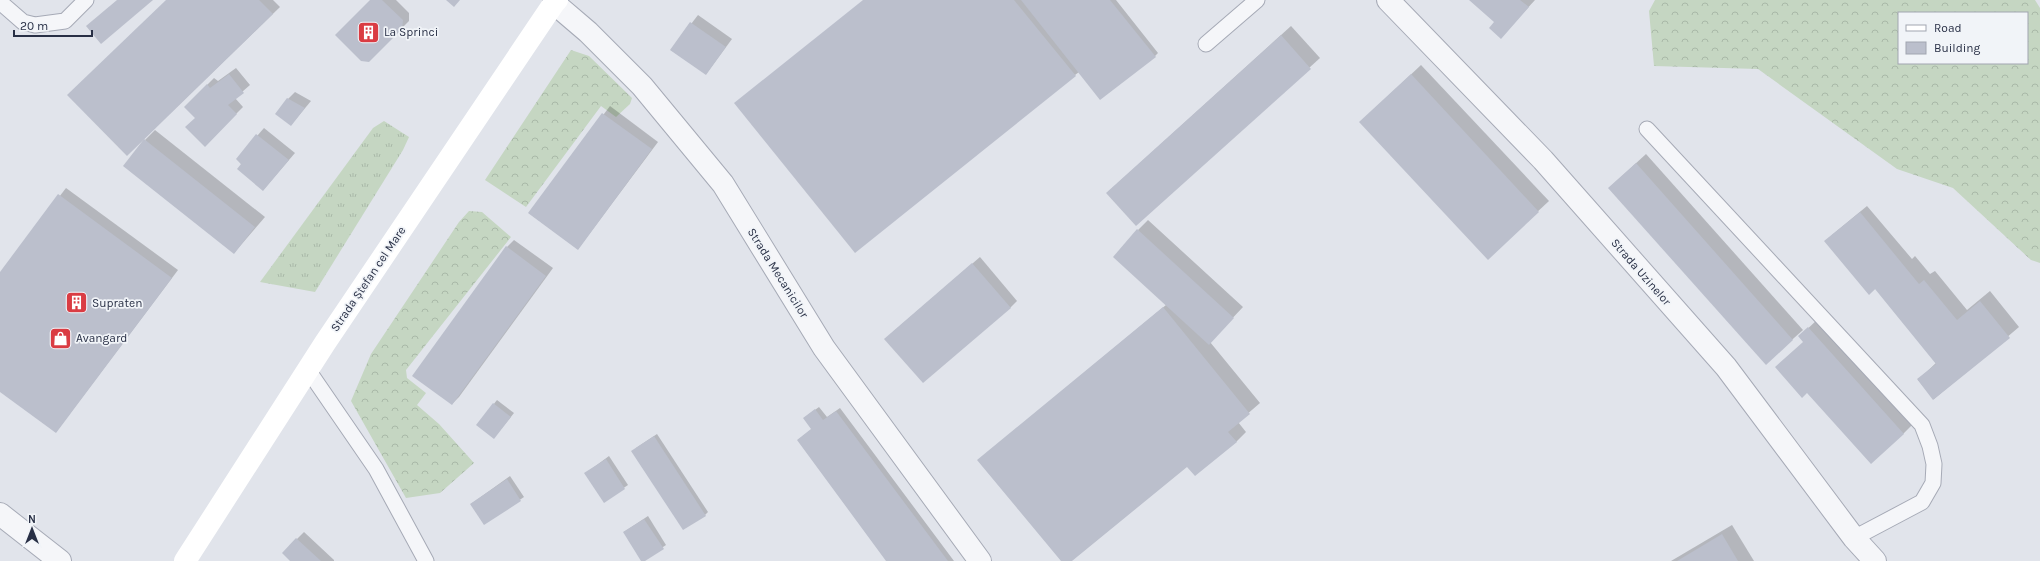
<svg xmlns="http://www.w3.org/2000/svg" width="2040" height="561" font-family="Karla,sans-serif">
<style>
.grass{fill:url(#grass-tufts)}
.forest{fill:url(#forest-crowns);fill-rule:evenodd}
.shadow{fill:#0003}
.building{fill:#bbbfcc}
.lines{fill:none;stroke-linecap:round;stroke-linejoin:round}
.service-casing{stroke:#a6aab6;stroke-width:17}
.minor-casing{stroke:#a6aab6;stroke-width:24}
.primary-casing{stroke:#a0a7b8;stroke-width:24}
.service{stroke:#f5f6f9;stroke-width:15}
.minor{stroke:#f5f6f9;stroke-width:22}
.secondary{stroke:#fff;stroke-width:22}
.primary{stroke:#fff;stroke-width:22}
.labels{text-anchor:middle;stroke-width:3.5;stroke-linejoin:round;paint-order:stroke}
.poi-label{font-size:12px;fill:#282f45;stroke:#f1f4f8;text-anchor:start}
.street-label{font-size:12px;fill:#282f45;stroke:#f1f4f8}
</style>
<defs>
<pattern id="grass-tufts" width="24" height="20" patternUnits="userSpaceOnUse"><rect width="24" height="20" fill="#c5d6c2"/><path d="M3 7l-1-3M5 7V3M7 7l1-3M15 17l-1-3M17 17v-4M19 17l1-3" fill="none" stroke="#a9b8a8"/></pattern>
<pattern id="forest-crowns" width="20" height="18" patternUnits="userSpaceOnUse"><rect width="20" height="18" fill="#c5d6c2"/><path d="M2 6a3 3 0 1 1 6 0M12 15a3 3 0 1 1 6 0" fill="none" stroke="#a9b8a8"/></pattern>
</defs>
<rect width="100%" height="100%" fill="#e1e4eb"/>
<path class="grass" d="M384,121l25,16 -6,13 -88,142 -55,-10 113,-154z"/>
<g class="forest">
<path d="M1655,0h380l5,8v255l-9,-3 -78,-72 -56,-19 -139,-100 -104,-3 -5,-55zM1899,13h128v50h-128z"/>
<path d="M571,50l18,6 43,42 -2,6 -14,13 -15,-11 -75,101 -41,-27z"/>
<path d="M469,211l13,1 29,25 -105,133 1,8 19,15 -9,12 22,19 35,39 -34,30 -34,5 -55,-97 20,-47 88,-132z"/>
</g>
<g class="shadow">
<path d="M167,0h106l7,7 -153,148z"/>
<path d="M371,0h25l13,13v8l-40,40z"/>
<path d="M863,0h253l42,53 -3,3 -76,16 -4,3z"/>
<path d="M1471,0h64l-34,37 -5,-15z"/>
<path d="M698,15l34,24 -26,35 -35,-24z"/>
<path d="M1291,26l29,32 -184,167 -29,-32z"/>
<path d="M1421,65l128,136 -61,57 -117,-146z"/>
<path d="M236,68l14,17 -15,13 8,9 -38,38 -9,-27 -11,-11 29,-29 4,3z"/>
<path d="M295,92l16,9 -20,24 -3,-26z"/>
<path d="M610,106l48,36 -80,107 -49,-36z"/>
<path d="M264,128l31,25 -32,37 -26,-31z"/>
<path d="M155,130l110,87 -31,36 -89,-113z"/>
<path d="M1646,154l157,176 -37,33 -157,-175z"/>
<path d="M66,188l112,82 -122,162 -56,-41v-117z"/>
<path d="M1867,206l45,53 3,-3 15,18 5,-3 32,39 23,-19 29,36 -85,72 -16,-19 19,-18 -61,-74 -7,6 -37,-59z"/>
<path d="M1148,220l95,87 -33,35 50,61 -22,19 8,10 -10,10 -49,24 -116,95h-9l-83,-101 187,-155 -28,-75z"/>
<path d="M514,240l39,28 -94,129 -7,7 55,-157z"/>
<path d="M980,257l37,44 -7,7 -117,24z"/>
<path d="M1819,318l94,106 -10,10 -96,-43 -3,-50 -4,-5z"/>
<path d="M497,400l17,13 -17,21 -20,-9z"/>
<path d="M819,407l8,10 13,-9 114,153h-66l-90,-121 14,-11 -4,-14z"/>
<path d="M657,434l51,78 -3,3 -69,-67z"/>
<path d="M609,456l19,29 -24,16 -18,-28z"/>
<path d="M510,476l14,21 -40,27 -13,-20z"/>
<path d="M648,516l18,29 -24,16 -18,-29z"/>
<path d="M1732,525l22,36h-83z"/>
<path d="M304,532l30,28v1h-43l-8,-8z"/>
</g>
<g class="building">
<path d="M117,0h36l-52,44 -15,-18z"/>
<path d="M166,0h93l14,14 -146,142 -60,-61z"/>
<path d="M370,0h12l21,20 -1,9 -33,33 -8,-1 -26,-26z"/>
<path d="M446,0h14l-6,7z"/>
<path d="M863,0h151l62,76 -221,177 -121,-150z"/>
<path d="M1021,0h89l46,57 -56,43z"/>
<path d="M1469,0h51l9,7 -28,32 -12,-11 5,-6z"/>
<path d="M690,22l36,25 -20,28 -36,-25z"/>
<path d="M1281,35l30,34 -175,157 -30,-33z"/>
<path d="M229,74l15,19 -16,12 9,9 -32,33 -20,-20 10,-9 -11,-11 23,-23 3,4z"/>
<path d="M1411,74l128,138 -51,48 -129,-138z"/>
<path d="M287,98l18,10 -14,18 -16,-12z"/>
<path d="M602,113l50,36 -74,101 -50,-37z"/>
<path d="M256,134l33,26 -26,31 -26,-22 4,-5 -5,-5z"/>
<path d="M144,139l111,88 -21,27 -111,-88z"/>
<path d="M1636,163l157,177 -27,25 -158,-177z"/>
<path d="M58,194l114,84 -116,155 -56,-41v-120z"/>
<path d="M1860,212l59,72 5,-4 33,40 23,-19 30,37 -77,62 -16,-21 19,-15 -61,-75 -6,6 -45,-54z"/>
<path d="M1137,229l97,89 -25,27 -96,-88z"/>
<path d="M506,246l40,30 -94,129 -40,-29z"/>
<path d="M972,263l39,45 -88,75 -39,-44z"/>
<path d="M1163,307l87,107 -22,18 9,10 -42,34 -8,-9 -115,94h-11l-84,-101z"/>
<path d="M1808,327l96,107 -33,30 -64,-71 -5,5 -27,-31 28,-25 -5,-6z"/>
<path d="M493,403l18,14 -17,22 -18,-14z"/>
<path d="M815,409l8,11 13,-9 112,150h-62l-89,-121 14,-11 -8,-11z"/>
<path d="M654,436l52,80 -23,14 -52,-79z"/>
<path d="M606,459l19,30 -21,14 -20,-30z"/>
<path d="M507,479l14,22 -37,24 -14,-21z"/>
<path d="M644,519l20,30 -19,12h-4l-18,-29z"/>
<path d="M1722,534l16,27h-61z"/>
<path d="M296,538l25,23h-31l-8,-8z"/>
</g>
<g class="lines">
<defs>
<g id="service">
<path d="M0,2l23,20 12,3 30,-4 21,-21"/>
<path d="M1206,44l51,-44"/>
<path d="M1647,129l275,296 8,21 4,18 -1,19 -11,19 -68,36"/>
<path d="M308,370l68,99 50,92"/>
</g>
<g id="minor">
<path d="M1388,0l155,160 183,207 128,171 21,23"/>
<path d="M554,3l34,29 54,54 81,98 101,164 156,213"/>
<path d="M0,514l60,47"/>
</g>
<path id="primary" d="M554,3l3,-3"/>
</defs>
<use href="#service" class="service-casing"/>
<use href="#minor" class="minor-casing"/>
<use href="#primary" class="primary-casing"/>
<use href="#service" class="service"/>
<use href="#minor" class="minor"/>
<path class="secondary" d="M185,561l140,-218 229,-340"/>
<use href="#primary" class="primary"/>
</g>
<defs>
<symbol id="building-square" viewBox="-11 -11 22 22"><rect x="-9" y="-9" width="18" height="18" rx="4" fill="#da3c43" stroke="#f1f4f8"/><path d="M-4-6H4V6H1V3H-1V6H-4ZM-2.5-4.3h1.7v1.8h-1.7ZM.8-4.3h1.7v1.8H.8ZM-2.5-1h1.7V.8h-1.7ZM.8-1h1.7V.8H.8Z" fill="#fff"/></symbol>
<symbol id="shop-square" viewBox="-11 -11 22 22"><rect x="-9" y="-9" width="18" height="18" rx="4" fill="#da3c43" stroke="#f1f4f8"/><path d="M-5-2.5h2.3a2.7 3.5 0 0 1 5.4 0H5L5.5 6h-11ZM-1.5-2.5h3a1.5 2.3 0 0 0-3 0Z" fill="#fff"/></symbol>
</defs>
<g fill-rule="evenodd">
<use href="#building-square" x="356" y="20" width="25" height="25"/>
<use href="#building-square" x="64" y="290" width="25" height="25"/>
<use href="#shop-square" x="48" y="326" width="25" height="25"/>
</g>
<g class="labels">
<g class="poi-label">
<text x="384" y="36">La Sprinci</text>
<text x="92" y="307">Supraten</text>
<text x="76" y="342">Avangard</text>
</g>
<g class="street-label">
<text transform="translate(1641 272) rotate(49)" y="4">Strada Uzinelor</text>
<text transform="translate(778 273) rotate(58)" y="4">Strada Mecanicilor</text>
<text transform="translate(368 279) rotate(-56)" y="4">Strada Ștefan cel Mare</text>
</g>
</g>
<rect x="1898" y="12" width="130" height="52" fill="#f1f4f8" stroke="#a1a5b0"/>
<rect x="1906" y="25" width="20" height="6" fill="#ffffff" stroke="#a1a5b0"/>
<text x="1934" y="32" font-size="12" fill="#282f45">Road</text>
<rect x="1906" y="42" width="20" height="12" fill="#bbbfcc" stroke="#a1a5b0"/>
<text x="1934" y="52" font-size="12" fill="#282f45">Building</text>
<g transform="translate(32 529)" stroke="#f1f4f8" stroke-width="3" paint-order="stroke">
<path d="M0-3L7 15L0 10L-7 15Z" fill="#282f45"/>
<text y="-6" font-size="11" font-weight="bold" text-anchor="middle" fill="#282f45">N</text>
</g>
<path d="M14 30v6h78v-6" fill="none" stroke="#282f45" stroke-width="2"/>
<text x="20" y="30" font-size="12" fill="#282f45" stroke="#f1f4f8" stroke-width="3" paint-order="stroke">20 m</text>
</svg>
